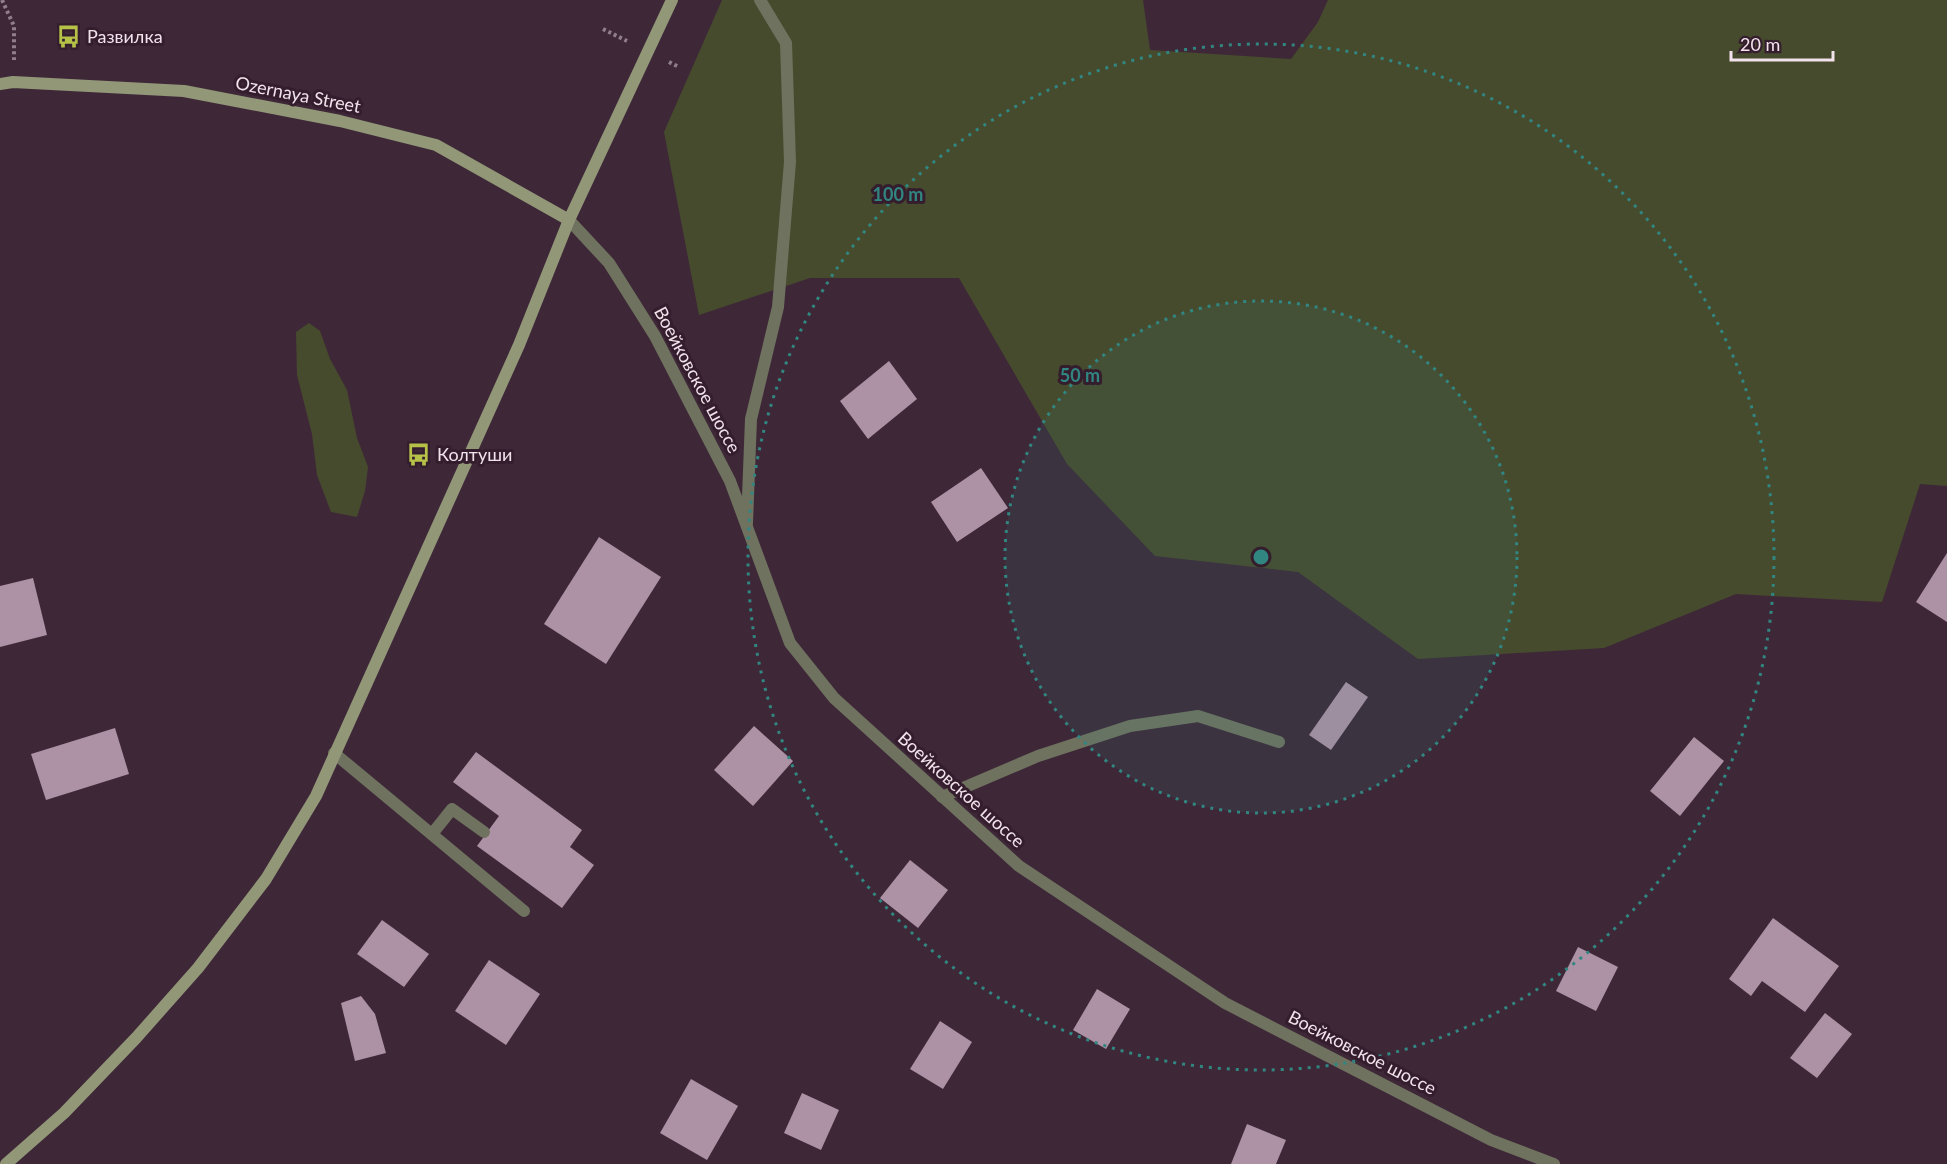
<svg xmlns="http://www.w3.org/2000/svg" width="1947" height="1164" font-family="Lato,sans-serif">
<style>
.green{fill:#474b2d}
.building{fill:#ad91a4}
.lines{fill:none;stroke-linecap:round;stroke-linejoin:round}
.path{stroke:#917e8b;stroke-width:4;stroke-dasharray:3 3;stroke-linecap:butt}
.service{stroke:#6f725f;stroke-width:12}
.tertiary{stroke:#6f725f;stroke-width:12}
.secondary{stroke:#929778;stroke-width:12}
.ring{fill:none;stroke:#318681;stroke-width:3;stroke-dasharray:3 6}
.labels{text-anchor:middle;stroke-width:6;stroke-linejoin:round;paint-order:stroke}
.poi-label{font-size:18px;fill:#f1e2ec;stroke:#341e2e;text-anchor:start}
.street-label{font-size:18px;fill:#f1e2ec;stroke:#341e2e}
.centre{fill:#318681;stroke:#341e2e;stroke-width:3}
.ring-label{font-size:18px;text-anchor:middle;font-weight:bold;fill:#318681;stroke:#341e2e;stroke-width:6;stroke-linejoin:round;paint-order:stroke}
</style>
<rect width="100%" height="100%" fill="#3e2838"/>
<g class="green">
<path d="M722,0h421l7,50 141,9 27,-37 10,-22h619v486l-27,-2 -38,118 -146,-8 -132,54 -186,11 -120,-87 -143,-16 -88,-92 -108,-186h-149l-111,37 -35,-183z"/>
<path d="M309,323l11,8 10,28 17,31 10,48 11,29 -3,24 -8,26 -26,-5 -14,-37 -5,-41 -15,-59 -1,-43z"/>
</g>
<g class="building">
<path d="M889,361l28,38 -49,40 -28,-38z"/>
<path d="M981,468l27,40 -51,34 -26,-40z"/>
<path d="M599,537l62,40 -55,87 -62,-40z"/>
<path d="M1947,553v69l-31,-20z"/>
<path d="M33,578l14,57 -47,12v-61z"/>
<path d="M1346,682l22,15 -37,53 -22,-15z"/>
<path d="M754,726l39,35 -40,45 -39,-36z"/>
<path d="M115,728l14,46 -83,26 -15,-46z"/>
<path d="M1694,737l30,24 -44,55 -30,-25z"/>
<path d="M476,752l106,78 -12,17 24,18 -32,43 -85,-62 22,-30 -46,-34z"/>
<path d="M910,860l38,30 -30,38 -38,-30z"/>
<path d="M1773,918l66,48 -34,46 -43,-31 -11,15 -22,-17z"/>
<path d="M382,920l47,34 -25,33 -47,-33z"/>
<path d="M1578,947l40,20 -22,44 -40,-20z"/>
<path d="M489,960l51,34 -34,51 -51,-34z"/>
<path d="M1097,989l33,20 -24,40 -33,-19z"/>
<path d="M361,996l14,18 11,39 -31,8 -14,-58z"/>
<path d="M1825,1013l27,21 -35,44 -27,-20z"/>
<path d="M940,1021l32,21 -29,47 -33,-20z"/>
<path d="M691,1079l47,27 -31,54 -47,-27z"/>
<path d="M802,1093l37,17 -18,40 -37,-17z"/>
<path d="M1247,1124l39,16 -10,24h-45z"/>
</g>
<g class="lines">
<g class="path">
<path d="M2,0l12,26v34"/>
<path d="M603,29l24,12"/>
<path d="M669,62l10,5"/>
</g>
<g class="service">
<path d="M747,523l4,-104 27,-112 12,-145 -4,-119 -26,-43"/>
<path d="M334,753l190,158"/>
<path d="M942,797l96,-41 92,-30 68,-10 81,26"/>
<path d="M432,834l20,-25 32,23"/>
</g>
<path class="tertiary" d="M569,220l40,43 46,73 75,145 60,162 44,55 185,168 206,137 266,137 63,24"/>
<g class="secondary">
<path d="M0,84l13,-2 171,9 156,30 96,24 133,75"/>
<path d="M6,1164l58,-51 72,-75 62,-70 68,-89 50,-83 203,-451 50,-125 103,-220"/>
</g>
</g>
<circle cx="1261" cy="557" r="256" fill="#318681" fill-opacity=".12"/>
<g class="ring">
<circle cx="1261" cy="557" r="256"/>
<circle cx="1261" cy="557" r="513"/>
</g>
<defs>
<symbol id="bus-bare" viewBox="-9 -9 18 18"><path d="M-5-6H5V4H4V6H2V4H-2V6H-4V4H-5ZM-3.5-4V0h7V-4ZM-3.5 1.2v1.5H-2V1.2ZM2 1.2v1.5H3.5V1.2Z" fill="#b6c148" stroke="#341e2e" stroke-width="2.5" paint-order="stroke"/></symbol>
</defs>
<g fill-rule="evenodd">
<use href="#bus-bare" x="52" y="20" width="33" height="33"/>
<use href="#bus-bare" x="402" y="438" width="33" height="33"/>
</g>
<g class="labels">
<g class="poi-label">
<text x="87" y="43">Развилка</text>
<text x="437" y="461">Колтуши</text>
</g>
<g class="street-label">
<text transform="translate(298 95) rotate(11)" y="6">Ozernaya Street</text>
<text transform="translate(697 380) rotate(62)" y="6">Воейковское шоссе</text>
<text transform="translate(961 790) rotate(42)" y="6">Воейковское шоссе</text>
<text transform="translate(1362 1053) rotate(27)" y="6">Воейковское шоссе</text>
</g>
</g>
<circle cx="1261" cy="557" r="9" class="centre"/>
<g class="ring-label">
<text x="898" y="201">100 m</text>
<text x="1080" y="382">50 m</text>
</g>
<path d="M1731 51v9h102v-9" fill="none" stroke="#f1e2ec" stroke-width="3"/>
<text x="1740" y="51" font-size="18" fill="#f1e2ec" stroke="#341e2e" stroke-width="4.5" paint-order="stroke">20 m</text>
</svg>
